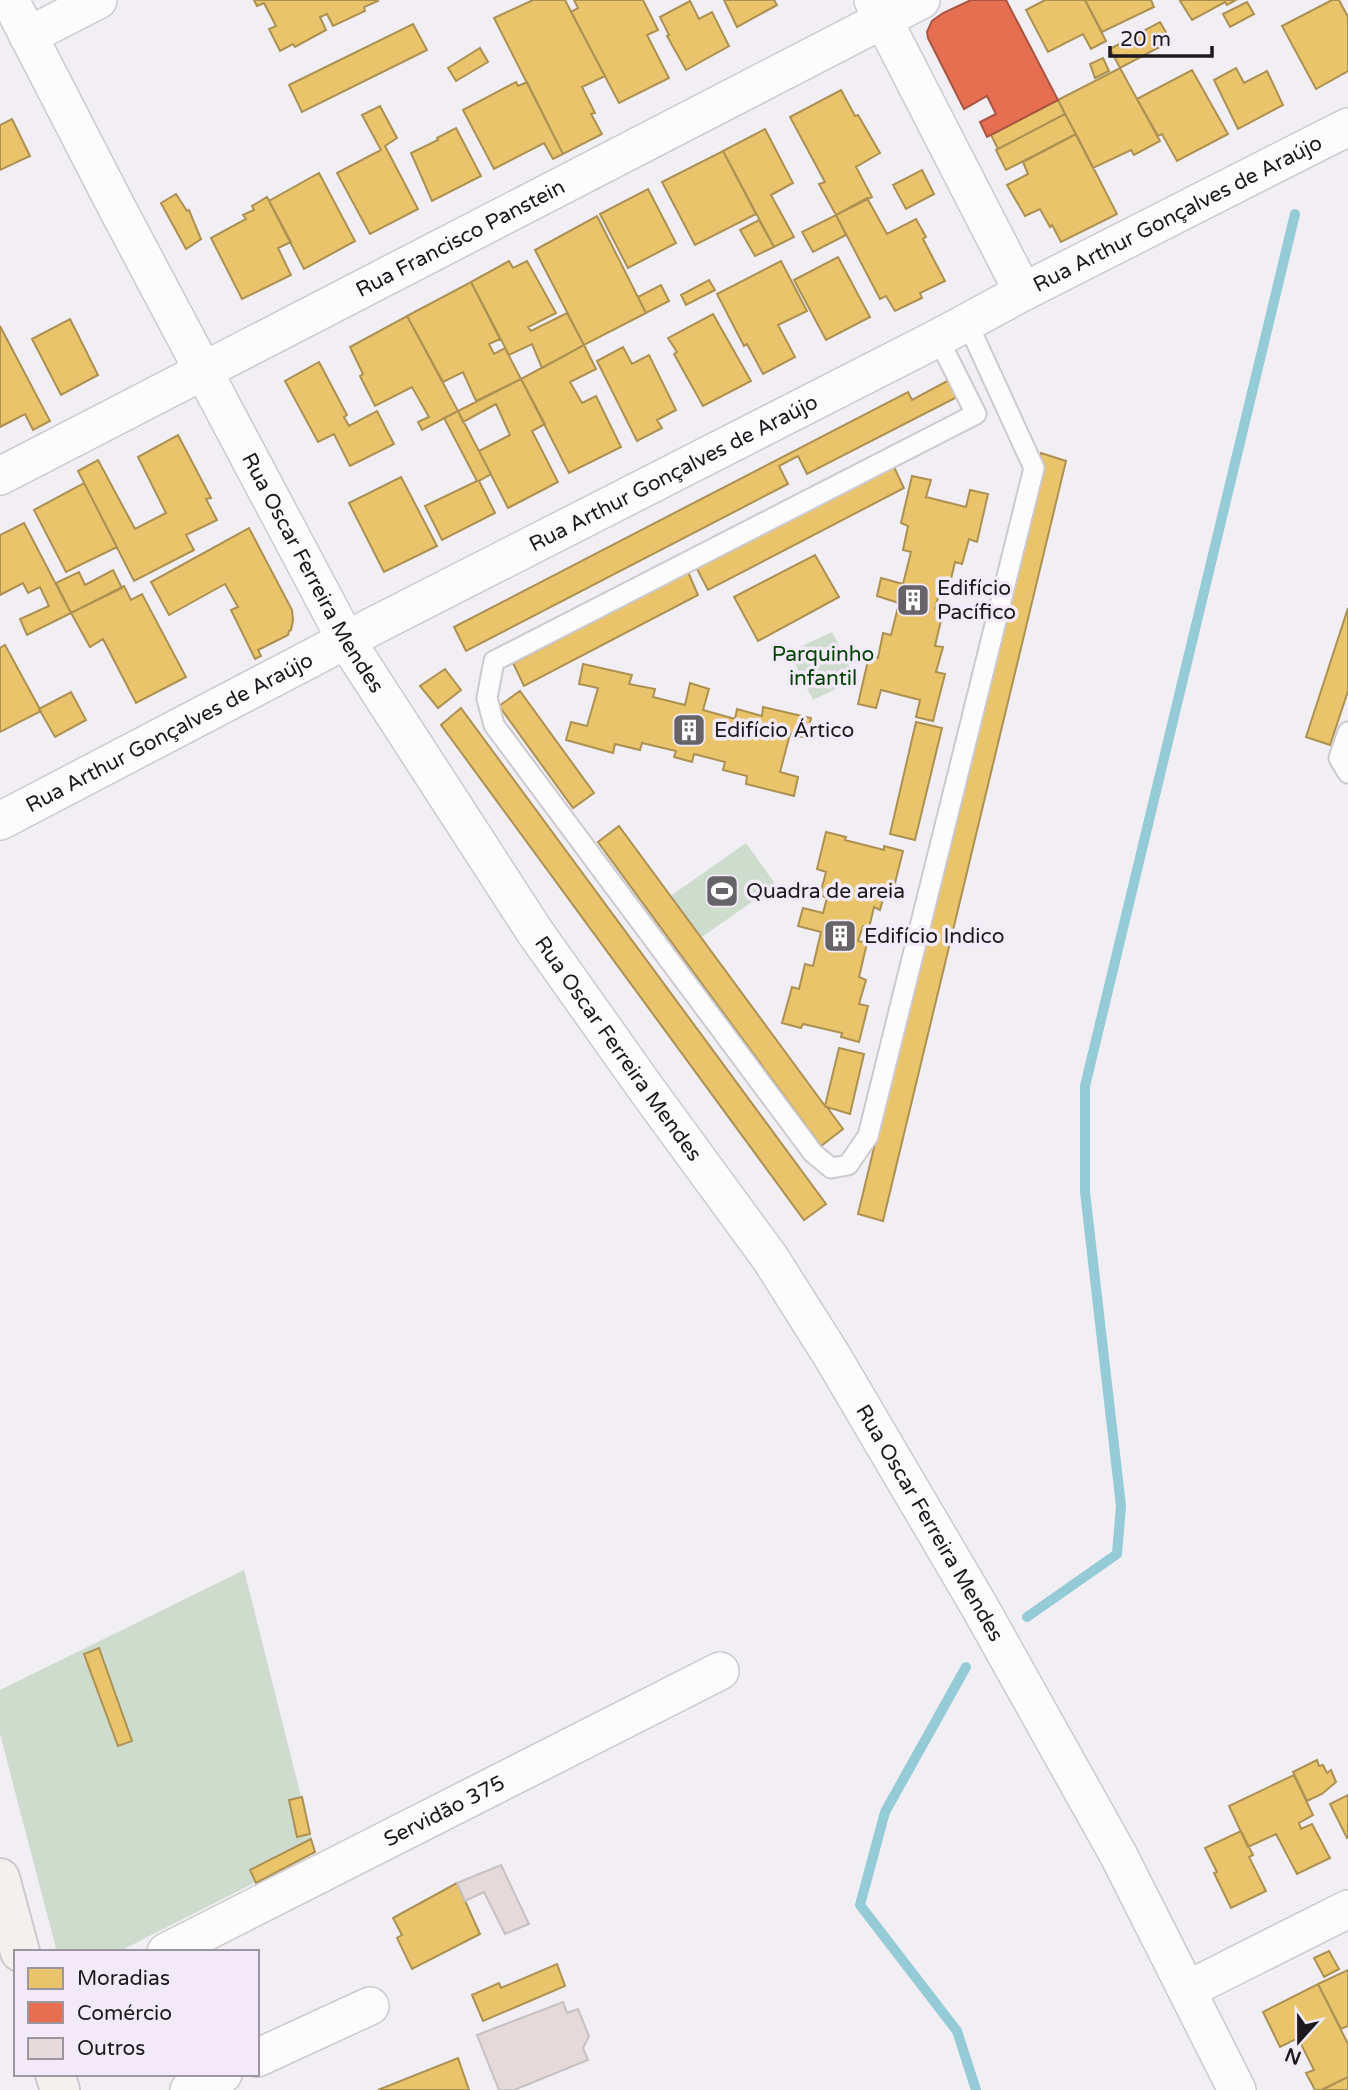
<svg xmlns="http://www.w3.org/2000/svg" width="1348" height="2090" font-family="'Varela Round',sans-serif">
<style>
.green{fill:#cedcce}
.homes{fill:#e9c46a;stroke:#ac9153;stroke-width:2}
.shops{fill:#e76f51;stroke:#aa5542;stroke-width:2}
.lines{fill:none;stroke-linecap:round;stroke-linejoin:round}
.stream{stroke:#95cbd7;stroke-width:10}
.building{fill:#e5dad9;stroke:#c6c1c2;stroke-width:2}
.lane-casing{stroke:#cccace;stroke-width:23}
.street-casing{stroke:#cccace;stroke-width:40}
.secondary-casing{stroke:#cccace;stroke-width:42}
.lane{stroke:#fdfcfd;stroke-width:19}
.street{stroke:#fdfcfd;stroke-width:37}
.secondary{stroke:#f4f0ee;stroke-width:38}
.labels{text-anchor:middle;stroke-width:7;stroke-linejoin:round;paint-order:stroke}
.street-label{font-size:21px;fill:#1c191e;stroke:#f2eaf8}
.poi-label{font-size:21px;fill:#1c191e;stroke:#f2eaf8;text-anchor:start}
.park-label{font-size:21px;fill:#044303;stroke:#f2eaf8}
</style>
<rect width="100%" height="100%" fill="#f1eef4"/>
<path class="green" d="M832,632L856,679L813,700L789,652Z
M746,843L776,885L699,939L669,897Z
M244,1570L315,1852L118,1952H57L0,1734V1690Z"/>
<path class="homes" d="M254,0H377L378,1L364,7L365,11L333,26L327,14L320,17L326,30L295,47L293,44L280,51L269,29L276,26L264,3L257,6Z
M533,0H565L605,76L582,87L595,113L591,114L602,134L563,154L494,18Z
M574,0H643L658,30L647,35L669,78L619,103L571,12L578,8Z
M724,0H774L777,5L737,27Z
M1045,0H1085L1106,41L1091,49L1083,34L1048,52L1026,10Z
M1085,0H1151L1154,7L1102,32Z
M1182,0H1236L1227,5L1225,2L1192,20L1180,1Z
M1332,0H1339L1348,17V71L1316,89L1282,26Z
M690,1L699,19L712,12L729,46L686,70L667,36L669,35L660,17Z
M1247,2L1254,14L1230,27L1223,14Z
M1160,22L1171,41L1120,68L1110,49Z
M413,24L427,50L302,112L289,85Z
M480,48L488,62L456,81L448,68Z
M1103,58L1109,71L1095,78L1090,64Z
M1120,68L1160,141L1134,155L1131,150L1093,168L1058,100Z
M1236,68L1244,83L1267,71L1283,105L1238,129L1214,80Z
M1192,70L1228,134L1177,161L1162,134L1158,136L1137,99Z
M516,82L518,86L527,82L563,154L553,159L544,143L494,169L463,110Z
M841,90L855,116L858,115L880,153L856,167L872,197L836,215L819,184L825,182L790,117Z
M1058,100L1065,114L998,149L991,135Z
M380,106L397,138L385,146L418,209L370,234L337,173L381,150L362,115Z
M1065,114L1076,134L1006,170L996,150Z
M12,119L30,156L0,170V125Z
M456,128L481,176L432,201L411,153L438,140L437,138Z
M765,129L793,183L771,195L794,237L774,247L723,151Z
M1076,134L1117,214L1061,242L1052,225L1050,227L1040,209L1025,216L1007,185L1028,174L1023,162Z
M723,151L756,214L695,245L662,182Z
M922,170L934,194L906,209L893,185Z
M319,173L355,241L304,269L269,201Z
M648,189L676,243L628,268L600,214Z
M176,194L187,211L189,210L201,239L186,249L161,203Z
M267,197L291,242L278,248L291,275L242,299L211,238L246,219L243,215L254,210L252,206Z
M867,198L887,234L916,219L926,237L923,239L945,281L920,293L922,298L895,311L886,296L880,299L836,215Z
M836,215L846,235L813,252L802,232Z
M597,216L646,313L584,345L535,250Z
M759,220L774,247L755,256L740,230Z
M838,257L870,317L826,340L794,280Z
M509,261L513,268L527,261L556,313L528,327L531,331L567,313L584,345L542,368L532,344L509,355L471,282Z
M781,261L807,311L778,325L795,357L763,374L747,344L744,346L717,294Z
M709,280L715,290L686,305L681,295Z
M471,282L500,339L489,344L494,354L505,348L521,379L476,401L463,372L443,382L407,316Z
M661,285L669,301L646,313L638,297Z
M713,314L751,381L703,406L674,354L677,352L668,338Z
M407,316L458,411L422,430L418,422L429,417L412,387L375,406L360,376L363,374L350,347Z
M70,319L98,375L61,395L32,339Z
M0,326L50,421L33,430L25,414L0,427Z
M584,345L596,369L570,382L582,403L596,396L621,447L569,473L521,379Z
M623,347L632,364L649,355L676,410L657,420L662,428L637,441L597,361Z
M319,362L347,415L344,417L349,426L377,411L394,444L350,466L334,434L318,442L285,381Z
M953,378L961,395L807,474L798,456L779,466L788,484L466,651L454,627L908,392L912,400Z
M521,379L545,424L532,431L558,482L508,508L479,451L510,435L496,404L463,422L458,411Z
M458,411L491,474L479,481L495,513L442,540L425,506L477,481L444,418Z
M178,435L211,498L206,499L217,520L186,535L194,550L134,581L78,471L98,460L135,529L166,513L138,457Z
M1041,453L1066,461L883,1221L858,1214Z
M893,465L904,488L708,590L696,567Z
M912,476L931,480L926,497L966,507L970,490L988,494L977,542L969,539L962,564L955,562L947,596L939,594L935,609L943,612L935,646L943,647L936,672L945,674L933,721L916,717L920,700L881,690L876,708L858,704L869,656L878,658L883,633L891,635L899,603L877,596L881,578L903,584L911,552L903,550L908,526L901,523Z
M401,477L437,546L384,572L349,503Z
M84,483L117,547L66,572L34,510Z
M24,523L71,613L27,635L20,619L49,606L40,587L28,593L23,583L0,595V535Z
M249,528L292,610L293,620L291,630L289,631L288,635L258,650L261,656L255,659L231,610L238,607L225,584L169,615L151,582Z
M815,555L839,597L758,641L734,597Z
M113,570L122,588L71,613L56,583L79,572L85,585Z
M688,572L698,595L524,686L513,663Z
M124,586L131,600L142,594L186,677L136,703L103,639L90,647L71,613Z
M1348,608V691L1330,745L1306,737Z
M5,645L41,711L0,732V648Z
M583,664L632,675L629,684L655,689L653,697L685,705L690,683L709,689L703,710L735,719L737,709L762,716L763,707L811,718L807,738L790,734L780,772L798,777L794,796L746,784L747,776L723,770L725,762L694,754L692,762L674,757L676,751L642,743L640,750L615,744L613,753L566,740L571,722L587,726L598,688L579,684Z
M445,669L461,690L438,708L420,686Z
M520,691L594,793L573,808L499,706Z
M71,692L86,720L55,737L39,709Z
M461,708L826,1204L804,1220L441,725Z
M916,722L942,728L915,840L890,834Z
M619,826L825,1106L839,1048L864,1054L850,1114L827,1107L843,1129L821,1146L598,842Z
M826,832L846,837L845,840L884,850V846L903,851L894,887L887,885L880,910L874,907L869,928L863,926L858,941L867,943L859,977L866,980L859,1004L868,1006L859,1042L841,1037L842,1033L803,1024L801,1028L782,1023L792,987L799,989L805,964L813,966L821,932L798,926L803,908L823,913L827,898L820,895L826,872L817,869Z
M99,1648L132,1741L118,1746L84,1654Z
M1317,1760L1319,1766L1323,1765L1327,1773L1331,1770L1336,1782L1322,1794L1307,1801L1293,1772Z
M1294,1775L1313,1815L1299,1823L1301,1829L1312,1824L1330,1858L1297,1874L1276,1834L1248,1847L1229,1806Z
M1348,1795V1838H1347L1330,1804Z
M302,1797L310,1834L297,1837L289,1800Z
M1241,1831L1253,1855L1249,1857L1266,1891L1231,1908L1214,1873L1217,1872L1205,1848Z
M311,1839L315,1852L256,1883L250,1870Z
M457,1883L480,1934L412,1969L397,1938L402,1935L393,1918Z
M1329,1951L1339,1969L1324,1977L1314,1958Z
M557,1964L565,1986L483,2021L472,1995L499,1983L501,1988Z
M1348,1970V2026L1341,2029L1318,1984Z
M1318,1984L1348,2044V2077L1322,2090H1315L1306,2073L1314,2070L1298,2038L1280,2047L1263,2012Z
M458,2058L469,2090H378Z
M1348,2077V2090H1326L1325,2088Z"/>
<path class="shops" d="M971,0H1006L1058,100L987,137L980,122L996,114L987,96L964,109L928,38L927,32L932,21L943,13Z"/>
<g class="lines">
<path class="stream" d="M1027,1617L1117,1554L1121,1506L1085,1192V1086L1295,214
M966,1667L885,1812L860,1905L957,2031L976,2090"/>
</g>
<path class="building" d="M501,1865L529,1924L505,1934L484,1892L465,1901L457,1883Z
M563,2002L567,2013L578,2009L589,2036L583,2048L588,2060L514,2090H499L477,2035Z"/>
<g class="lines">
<defs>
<path id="lane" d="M938,338L976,414L494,661L487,698L494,725L813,1153L831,1168L848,1165L868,1136L1034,468L967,322
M1348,732L1339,758L1348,773"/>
<g id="street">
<path id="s1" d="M10,0L116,206L346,640L535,932L647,1090L770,1258L832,1356L978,1604L1119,1856L1237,2090"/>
<path d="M873,0L1023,292"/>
<path d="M28,36L98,0"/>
<path id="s2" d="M0,476L921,0"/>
<path id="s3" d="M0,821L346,640L938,338L1023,292L1348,127"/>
<path id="s4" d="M166,1952L720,1671"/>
<path d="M1187,1990L1348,1909"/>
<path d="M257,2058L370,2006"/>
<path d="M189,2090L223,2074"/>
</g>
<path id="secondary" d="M0,1878L20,1952
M55,2074L60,2090"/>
</defs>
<use href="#lane" class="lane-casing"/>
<use href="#street" class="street-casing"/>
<use href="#secondary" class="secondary-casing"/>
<use href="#lane" class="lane"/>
<use href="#street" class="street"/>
<use href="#secondary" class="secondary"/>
</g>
<defs>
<symbol id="building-square" viewBox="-11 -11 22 22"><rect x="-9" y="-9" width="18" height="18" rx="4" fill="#676469" stroke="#f2eaf8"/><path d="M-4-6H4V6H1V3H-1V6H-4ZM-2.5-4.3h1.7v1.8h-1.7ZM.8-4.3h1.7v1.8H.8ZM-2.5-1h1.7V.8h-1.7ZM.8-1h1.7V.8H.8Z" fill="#fff"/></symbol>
<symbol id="stadium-square" viewBox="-11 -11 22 22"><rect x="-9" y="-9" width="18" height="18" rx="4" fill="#676469" stroke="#f2eaf8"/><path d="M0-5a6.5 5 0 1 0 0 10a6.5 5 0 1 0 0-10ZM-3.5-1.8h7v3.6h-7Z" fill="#fff"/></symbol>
</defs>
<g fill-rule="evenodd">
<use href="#building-square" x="894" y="581" width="38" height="38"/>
<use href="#building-square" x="670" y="711" width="38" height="38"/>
<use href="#stadium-square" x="703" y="872" width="38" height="38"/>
<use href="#building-square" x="821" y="917" width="38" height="38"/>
</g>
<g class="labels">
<g class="street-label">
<text dy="7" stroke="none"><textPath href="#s3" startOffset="1325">Rua Arthur Gonçalves de Araújo</textPath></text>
<text dy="7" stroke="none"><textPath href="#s2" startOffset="518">Rua Francisco Panstein</textPath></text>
<text dy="7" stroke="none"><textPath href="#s3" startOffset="758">Rua Arthur Gonçalves de Araújo</textPath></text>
<text dy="7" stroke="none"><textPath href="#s1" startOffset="648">Rua Oscar Ferreira Mendes</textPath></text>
<text dy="7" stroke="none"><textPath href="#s3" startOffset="191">Rua Arthur Gonçalves de Araújo</textPath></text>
<text dy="7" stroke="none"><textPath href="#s1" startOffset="1214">Rua Oscar Ferreira Mendes</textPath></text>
<text dy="7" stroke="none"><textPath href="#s1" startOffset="1782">Rua Oscar Ferreira Mendes</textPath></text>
<text dy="7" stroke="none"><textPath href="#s4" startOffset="312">Servidão 375</textPath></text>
</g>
<g class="poi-label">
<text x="937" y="595">Edifício<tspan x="937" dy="24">Pacífico</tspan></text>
<text x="714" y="737">Edifício Ártico</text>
<text x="746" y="898">Quadra de areia</text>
<text x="864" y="943">Edifício Indico</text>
</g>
<g class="park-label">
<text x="823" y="661">Parquinho<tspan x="823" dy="24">infantil</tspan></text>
</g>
</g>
<rect x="14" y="1950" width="245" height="126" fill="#f2eaf8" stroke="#9c96a1" stroke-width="2"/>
<rect x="28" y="1968" width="35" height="21" fill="#e9c46a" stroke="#9c96a1" stroke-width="2"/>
<text x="77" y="1985" font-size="21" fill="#1c191e">Moradias</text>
<rect x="28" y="2002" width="35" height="21" fill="#e76f51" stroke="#9c96a1" stroke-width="2"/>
<text x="77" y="2020" font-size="21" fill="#1c191e">Comércio</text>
<rect x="28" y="2038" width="35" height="21" fill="#e5dad9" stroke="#9c96a1" stroke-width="2"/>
<text x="77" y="2055" font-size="21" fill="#1c191e">Outros</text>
<g transform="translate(1299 2041) rotate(201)" stroke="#f2eaf8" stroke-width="5" paint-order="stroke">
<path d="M0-5L12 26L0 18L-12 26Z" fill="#1c191e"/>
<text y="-10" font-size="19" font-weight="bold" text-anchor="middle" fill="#1c191e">N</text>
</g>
<path d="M1110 46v10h102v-10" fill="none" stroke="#1c191e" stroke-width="3.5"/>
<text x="1120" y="46" font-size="21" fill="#1c191e" stroke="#f2eaf8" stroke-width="5" paint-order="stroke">20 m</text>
</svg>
